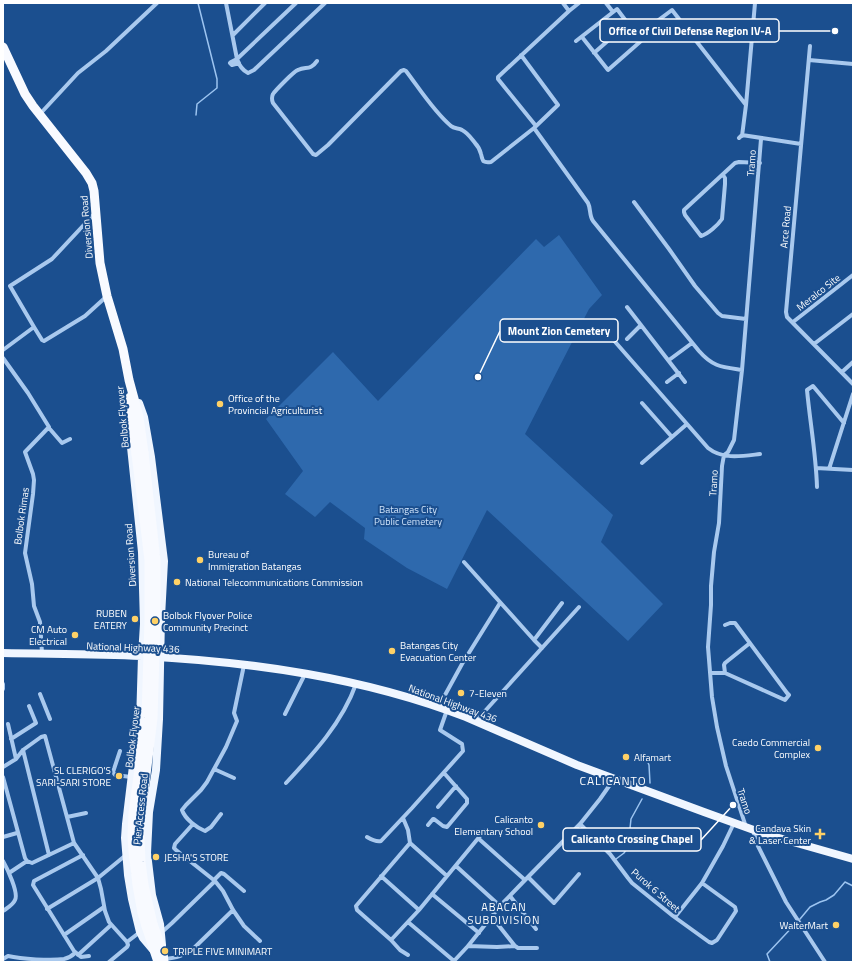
<svg xmlns="http://www.w3.org/2000/svg" width="856" height="965" font-family="'Titillium Web',sans-serif">
<style>
.green{fill:#2e69ad}
.lines{fill:none;stroke-linecap:round;stroke-linejoin:round}
.stream{stroke:#9cc4f0;stroke-width:1.5}
.minor{stroke:#a9c9ee;stroke-width:4}
.primary{stroke:#f0f6ff;stroke-width:8}
.trunk{stroke:#f8faff;stroke-width:9}
.trunk-bridge{stroke:#f8faff;stroke-width:9}
.poi-dot{fill:#ffd166;stroke:#1b4f8f;stroke-width:1.5}
.labels{text-anchor:middle;stroke-width:4;stroke-linejoin:round;paint-order:stroke}
.street-label{font-size:10px;fill:#fff;stroke:#1b4f8f}
.poi-label{font-size:10px;fill:#fff;stroke:#1b4f8f;text-anchor:start}
.park-label{font-size:10px;fill:#cfe3fa;stroke:#1b4f8f}
.neighbourhood-label{font-size:11px;letter-spacing:1px;fill:#fff;stroke:#1b4f8f}
.quarter-label{font-size:12px;letter-spacing:1px;fill:#fff;stroke:#1b4f8f}
.leader{fill:none;stroke:#fff;stroke-width:1.5}
.callout-dot{fill:#fff;stroke:#1b4f8f;stroke-width:1.5}
.callout{fill:#1b4f8f;stroke:#fff;stroke-width:1.5}
.callout-label{font-size:11px;text-anchor:middle;font-weight:bold;fill:#fff}
</style>
<rect width="100%" height="100%" fill="#1b4f8f"/>
<path class="green" d="M559,235L602,295L589,309L525,434L613,515L601,542L663,604L628,641L487,510L447,589L407,568L364,539L365,528L330,502L315,517L285,494L303,471L266,419L333,352L378,401L536,239L544,247Z"/>
<g class="lines">
<path class="stream" d="M196,115L197,104L217,88V79L198,3
M644,753L649,765L650,783
M616,859L624,853L628,847L631,819L642,799
M800,919L810,907L820,902L826,900L834,895L845,882L853,886
M770,962L767,954L797,922"/>
<path class="minor" d="M226,3L237,59C239,65 242,70 248,73L254,70L325,3
M563,3L569,11
M606,3L613,12
M233,35L265,3
M637,36L672,10L746,105
M576,41L617,9L641,41L608,70L582,37
M810,46L786,312L787,317L853,384
M594,53L628,23
M809,60L853,64
M317,61C310,71 306,66 298,70C294,71 275,91 273,94C271,98 272,100 273,103L313,154L316,155L328,145L401,71L404,70L406,71C419,88 434,112 451,126C454,129 459,128 462,130C468,133 471,138 475,143C478,146 480,150 481,154C483,161 482,163 491,162L534,128L558,105L521,55
M239,63L232,65L230,63L231,62L237,59L296,3
M40,114L78,73L106,51L157,3
M536,126L498,79V77L569,11L579,3
M534,128L588,203C591,209 589,215 593,221L699,351C713,367 722,367 742,370
M742,136L746,105L755,3
M739,138L742,135L801,144
M723,175L725,178V184L722,219C718,225 708,234 701,236L685,215L684,212V210L735,163L739,162L760,163
M634,202L669,249L695,286L718,313L722,316L746,319
M627,307L685,382
M793,322L853,275
M34,327L42,340L44,341L85,316L107,296
M610,336L708,448C723,460 743,456 760,454
M627,339L641,325
M814,344L853,314
M3,350L34,327L10,286L52,259L95,213
M3,358L28,393L49,427L25,452L33,474L34,480L33,494L25,553L32,584L34,606L40,622L42,653
M669,360L692,343
M842,372L853,362
M667,382L679,373
M642,403L672,437
M49,428L62,443L70,439
M642,463L687,424
M816,468L853,470
M829,469L853,394
M817,487C816,454 810,422 807,390L813,386L844,423
M464,562L534,640L542,648
M725,625L730,623H735L787,693L789,695L785,700L725,673L724,665L725,663L750,643
M534,640L562,603
M710,673H725
M3,684V689
M40,694L50,719
M439,706L462,664L500,603
M285,714L305,674
M476,721L579,607
M8,724L16,759
M11,739L36,723L29,706
M23,750L49,855
M120,751L113,772L115,775L131,777
M3,767L16,759L23,750L41,737L45,736L74,843L98,878L101,889L105,911L109,922L127,942
M214,769L234,778
M3,777L25,858L27,861L32,863L74,843
M286,783C314,753 342,723 356,684
M438,807L456,786
M221,814L211,827L205,831C197,828 185,819 182,810L186,805L201,790L207,782L226,747L237,721L234,713L244,665
M67,817L86,813
M403,818L408,830L410,843L447,876
M193,824L175,844L174,848L176,850L215,881L223,891L233,910L244,926L260,941
M580,824L610,854L628,878L632,883L673,916L709,942L712,943L717,940L736,911L735,907L702,883
M428,825L433,819H434L443,826L447,827L467,803V799L444,773
M746,827L726,766L717,727L712,697L708,647L711,605V586L714,552L719,523L722,466L724,455L728,452L734,440L742,370L761,139
M753,830L757,844L786,902L825,962
M3,837L17,833
M367,837C372,840 376,842 381,841L412,808L463,751L462,744L440,730L447,710
M479,839L525,880
M83,855L34,881L33,885L74,951L81,957L89,956
M3,861C7,868 19,893 15,900C13,905 7,908 3,911
M456,866L500,906
M9,873L27,861
M381,876L419,910
M528,877L554,903L579,874
M214,880L221,873L224,874L244,891
M432,894L479,933
M510,896L536,929
M47,909L98,878L126,855
M492,917L515,946L518,948H537
M675,917L702,883L723,846L734,823
M408,922L454,961L468,946L500,906L528,877L580,824L600,799L614,779
M162,932L172,923L215,881
M64,935L104,907
M391,940L419,910L485,830
M468,946L497,947L515,946
M78,955L111,925
M408,955L400,950L391,940L357,910L356,906L410,843
M3,959L8,956C21,959 51,961 64,959C68,958 72,956 75,953
M164,959C177,958 183,956 194,948L233,910
M109,962L127,947L128,945L127,942L140,932"/>
<path class="primary" d="M139,403L144,417L151,457L164,561L161,617L159,719L156,770L149,812L147,853L152,895L160,924L162,945
M131,447L142,552L144,624L142,656L140,722L133,766L126,824L125,838L128,875L132,899L140,932L143,938L154,951
M3,653C49,654 96,654 142,656C252,662 362,677 466,717L577,765L704,812L765,834L853,859"/>
<path class="trunk" d="M3,47L25,94L33,106L86,173L92,183L94,191L100,263L107,296L123,349L129,380L139,417L144,453
M130,397L131,417L136,454
M153,924L163,952L164,962
M146,926L158,962"/>
<path class="trunk-bridge" d="M144,453L156,560V620L153,718L141,815L140,836L141,862L144,885L153,924
M136,454L149,560V620L146,718L133,813L132,836L133,851L137,885L142,913L146,926"/>
</g>
<g class="poi-dot">
<circle cx="220" cy="404" r="4"/>
<circle cx="200" cy="560" r="4"/>
<circle cx="177" cy="582" r="4"/>
<circle cx="135" cy="619" r="4"/>
<circle cx="155" cy="621" r="4"/>
<circle cx="75" cy="635" r="4"/>
<circle cx="392" cy="651" r="4"/>
<circle cx="461" cy="693" r="4"/>
<circle cx="818" cy="748" r="4"/>
<circle cx="626" cy="757" r="4"/>
<circle cx="119" cy="776" r="4"/>
<circle cx="541" cy="825" r="4"/>
<path d="M818 828h4v4h4v4h-4v4h-4v-4h-4v-4h4z"/>
<circle cx="156" cy="857" r="4"/>
<circle cx="836" cy="925" r="4"/>
<circle cx="165" cy="951" r="4"/>
</g>
<g class="labels">
<g class="street-label">
<text transform="translate(751 163) rotate(-86)" y="4">Tramo</text>
<text transform="translate(86 227) rotate(-95)" y="4">Diversion Road</text>
<text transform="translate(785 227) rotate(-85)" y="4">Arce Road</text>
<text transform="translate(818 292) rotate(-38)" y="4">Meralco Site</text>
<text transform="translate(122 417) rotate(-95)" y="4">Bolbok Flyover</text>
<text transform="translate(713 483) rotate(-87)" y="4">Tramo</text>
<text transform="translate(21 516) rotate(-82)" y="4">Bolbok Rimas</text>
<text transform="translate(130 555) rotate(-94)" y="4">Diversion Road</text>
<text transform="translate(133 647) rotate(2)" y="4">National Highway 436</text>
<text transform="translate(453 703) rotate(20)" y="4">National Highway 436</text>
<text transform="translate(132 737) rotate(-83)" y="4">Bolbok Flyover</text>
<text transform="translate(745 801) rotate(72)" y="4">Tramo</text>
<text transform="translate(140 809) rotate(-84)" y="4">Pier Access Road</text>
<text transform="translate(656 890) rotate(41)" y="4">Purok 6 Street</text>
</g>
<g class="poi-label">
<text x="228" y="402">Office of the<tspan x="228" dy="12">Provincial Agriculturist</tspan></text>
<text x="208" y="558">Bureau of<tspan x="208" dy="12">Immigration Batangas</tspan></text>
<text x="185" y="586">National Telecommunications Commission</text>
<text x="127" y="617" text-anchor="end">RUBEN<tspan x="127" dy="12">EATERY</tspan></text>
<text x="163" y="619">Bolbok Flyover Police<tspan x="163" dy="12">Community Precinct</tspan></text>
<text x="67" y="633" text-anchor="end">CM Auto<tspan x="67" dy="12">Electrical</tspan></text>
<text x="400" y="649">Batangas City<tspan x="400" dy="12">Evacuation Center</tspan></text>
<text x="469" y="697">7-Eleven</text>
<text x="810" y="746" text-anchor="end">Caedo Commercial<tspan x="810" dy="12">Complex</tspan></text>
<text x="634" y="761">Alfamart</text>
<text x="111" y="774" text-anchor="end">SL CLERIGO'S<tspan x="111" dy="12">SARI-SARI STORE</tspan></text>
<text x="533" y="823" text-anchor="end">Calicanto<tspan x="533" dy="12">Elementary School</tspan></text>
<text x="811" y="832" text-anchor="end">Candava Skin<tspan x="811" dy="12">&amp; Laser Center</tspan></text>
<text x="164" y="861">JESHA'S STORE</text>
<text x="828" y="929" text-anchor="end">WalterMart</text>
<text x="173" y="955">TRIPLE FIVE MINIMART</text>
</g>
<g class="park-label">
<text x="408" y="513">Batangas City<tspan x="408" dy="12">Public Cemetery</tspan></text>
</g>
<g class="neighbourhood-label">
<text x="504" y="911">ABACAN<tspan x="504" dy="13">SUBDIVISION</tspan></text>
</g>
<g class="quarter-label">
<text x="613" y="785">CALICANTO</text>
</g>
</g>
<path class="leader" d="M835 31L779 31M478 377L500 331M733 805L701 840"/>
<g class="callout-dot">
<circle cx="835" cy="31" r="4"/>
<circle cx="478" cy="377" r="4"/>
<circle cx="733" cy="805" r="4"/>
</g>
<g class="callout">
<rect x="600" y="19" width="179" height="23" rx="4"/>
<rect x="500" y="319" width="118" height="23" rx="4"/>
<rect x="563" y="828" width="138" height="23" rx="4"/>
</g>
<g class="callout-label">
<text x="690" y="35">Office of Civil Defense Region IV-A</text>
<text x="559" y="335">Mount Zion Cemetery</text>
<text x="632" y="843">Calicanto Crossing Chapel</text>
</g>
<rect width="856" height="965" fill="none" stroke="#ffffff" stroke-width="8"/>
</svg>
